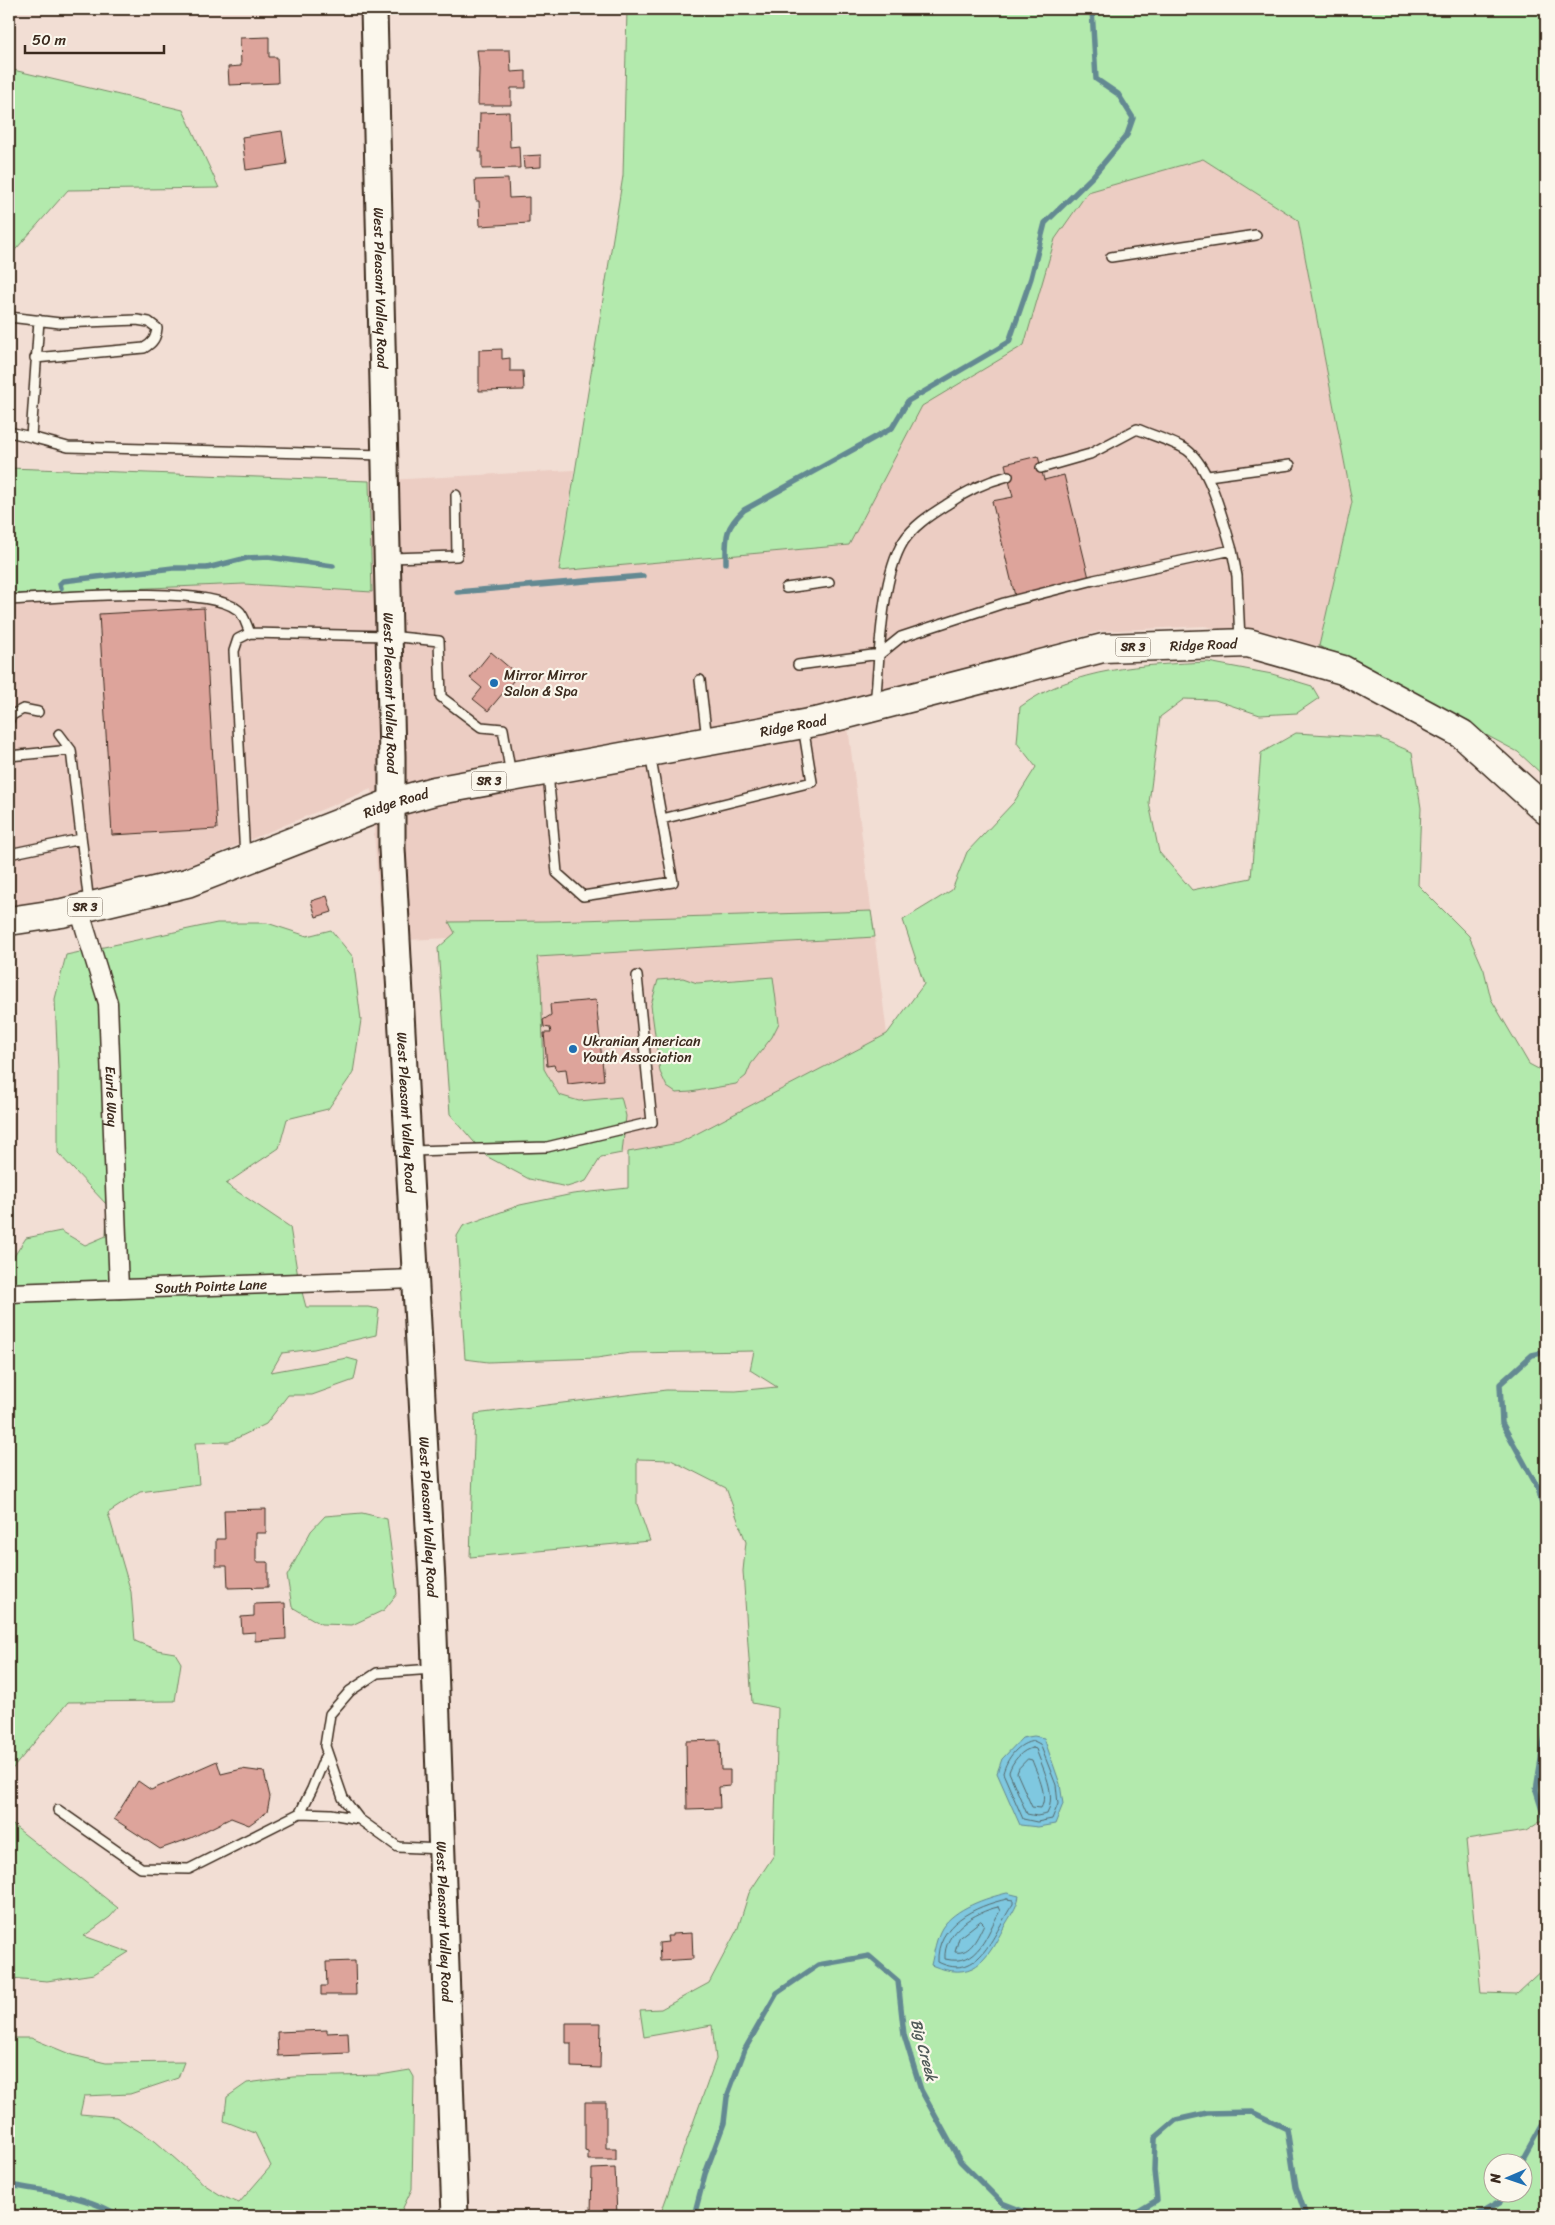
<svg xmlns="http://www.w3.org/2000/svg" width="1555" height="2225" font-family="Sriracha,sans-serif">
<style>
.built{fill:#eccdc3}
.green{fill:#b3eaad;stroke:#778a66;fill-rule:evenodd}
.water{fill:#7fc8e0;stroke:#648992}
.lines{fill:none;stroke-linecap:round;stroke-linejoin:round}
.shore{stroke:#56696c;stroke-width:1}
.stream{stroke:#648992;stroke-width:5.5}
.building{fill:#dda49b;stroke:#3b2a1e}
.lane-casing{stroke:#3b2a1e;stroke-width:12}
.street-casing{stroke:#3b2a1e;stroke-width:21}
.secondary-casing{stroke:#3b2a1e;stroke-width:29}
.primary-casing{stroke:#3b2a1e;stroke-width:31}
.lane{stroke:#fbf7ec;stroke-width:9}
.street{stroke:#fbf7ec;stroke-width:18}
.secondary{stroke:#fbf7ec;stroke-width:25}
.primary{stroke:#fbf7ec;stroke-width:28}
.poi-dot{fill:#1f6fb2;stroke:#fbf7ec;stroke-width:2}
.labels{text-anchor:middle;stroke-width:4.5;stroke-linejoin:round;paint-order:stroke}
.shield{fill:#fbf7ec;stroke:#75685c;stroke-width:1}
.shield-label{font-size:12px;font-weight:bold;fill:#3b2a1e}
.street-label{font-size:14px;fill:#3b2a1e;stroke:#fbf7ec}
.poi-label{font-size:14px;fill:#3b2a1e;stroke:#fbf7ec;text-anchor:start}
.water-label{font-size:15px;font-style:italic;fill:#4f5958;stroke:#fbf7ec}
</style>
<rect width="100%" height="100%" fill="#f2ded4"/>
<filter id="ink" filterUnits="userSpaceOnUse"><feTurbulence type="fractalNoise" baseFrequency=".02" numOctaves="2"/><feDisplacementMap in="SourceGraphic" scale="10" xChannelSelector="R" yChannelSelector="G"/><feConvolveMatrix kernelMatrix="1 2 1 2 8 2 1 2 1" color-interpolation-filters="sRGB"/></filter>
<g filter="url(#ink)">
<path class="built" d="M1203,159L1298,220L1352,502L1319,646L1204,626L1101,631L845,703L887,1034L679,1143L544,1166L524,935L382,941L371,789L178,870L65,897L9,907V594L244,584L372,592L369,481L574,470L559,571L849,545L922,406L1024,345L1055,239L1088,192Z"/>
<path class="green" d="M627,9H1546V778L1518,752L1319,646L1352,502L1298,220L1203,159L1088,192L1055,239L1024,345L922,406L849,545L559,571L623,176Z
M9,69L183,110L219,188L68,190L9,257Z
M9,468L369,481L372,592L244,584L9,594Z
M1208,662L1272,674L1312,686L1319,698L1297,713L1260,715L1215,700L1184,699L1160,717L1149,803L1159,852L1192,890L1251,878L1261,753L1296,733L1379,738L1412,752L1421,808L1418,885L1469,936L1484,970L1491,999L1529,1064L1546,1073V1410L1544,1439L1546,1468V1818L1526,1831L1466,1840L1481,1993L1517,1994L1546,1967V2215L647,2216L662,2210L716,2059L712,2025L644,2037L640,2010L661,2009L709,1983L738,1928L749,1893L774,1855L778,1708L752,1703L743,1571L746,1542L726,1488L671,1460L637,1459V1504L650,1541L470,1557L475,1414L666,1390L736,1391L777,1387L750,1370L754,1351L630,1353L597,1358L488,1362L465,1359L457,1236L463,1226L520,1205L573,1194L628,1188V1152L679,1143L887,1034L924,984L903,920L952,890L967,852L1014,802L1036,767L1017,743L1020,707C1074,667 1144,665 1208,662ZM1492,2162H1522V2192H1492Z
M871,911L875,937L537,957L541,986L544,1069L559,1095L579,1101L621,1097L626,1116L622,1153L601,1157L586,1181L567,1187L529,1179L486,1156L450,1114L438,948L455,933L449,922L548,921Z
M217,923H267L307,936L331,930L353,957L361,1020L353,1073L328,1109L287,1119L279,1148L226,1184L290,1227L298,1277L306,1307H368L379,1309L376,1335L314,1349L282,1353L271,1372L347,1358L358,1361L354,1380L312,1395H288L266,1424L229,1442L195,1443L199,1484L140,1492L108,1513L131,1592L135,1641L157,1650L175,1653L181,1663L175,1701L68,1702L9,1773V1264L26,1238L61,1231L85,1245L106,1236L107,1205L58,1153V1070L55,999L66,955Z
M773,977L779,1023L772,1037L751,1064L746,1076L736,1084L691,1092L676,1093L667,1087L660,1072L651,1005L658,980L683,978L697,983Z
M362,1513L387,1519L397,1594L384,1610L352,1625L321,1624L292,1607L287,1576L311,1531L325,1516Z
M9,1822L118,1908L110,1917L84,1936L129,1952L94,1974L47,1981L9,1978Z
M9,2038H31L72,2055L106,2063L184,2062L178,2078L130,2094L84,2096L80,2114L116,2117L155,2141L205,2185L222,2196L239,2203L271,2166L255,2133L224,2121L227,2097L247,2083L293,2077L380,2075L410,2070L414,2077L412,2189L399,2216H57L40,2211L9,2209Z"/>
<path class="water" d="M1034,1736L1044,1738L1060,1784L1063,1804L1055,1824L1038,1827L1020,1825L997,1773L1002,1759L1022,1738Z
M1007,1893L1019,1896C1017,1908 1010,1916 1004,1927C986,1962 973,1982 931,1965C934,1953 936,1938 942,1928C955,1908 986,1898 1007,1893Z"/>
<g class="lines">
<path class="shore" d="M1034,1741L1040,1744L1056,1785L1058,1804L1052,1819L1037,1822L1023,1819L1003,1773C1007,1758 1018,1743 1034,1741Z
M1033,1748L1036,1749C1043,1770 1057,1793 1047,1814L1037,1816L1027,1814L1009,1772C1012,1762 1022,1749 1033,1748Z
M1028,1759L1032,1760C1036,1772 1049,1795 1041,1808L1032,1807L1017,1773L1019,1768Z
M1007,1899L1013,1900V1904C994,1931 981,1983 938,1962C936,1924 975,1906 1007,1899Z
M998,1907L1000,1911C986,1934 980,1967 945,1959C943,1931 975,1912 998,1907Z
M981,1921L984,1924C978,1936 971,1955 955,1952L959,1938Z"/>
<path class="stream" d="M726,563C726,537 724,529 744,510L892,428L908,401L1009,342L1031,278L1045,223L1093,176L1127,135L1133,118L1118,94L1096,79L1092,9
M61,588L60,584L63,581L173,568H207L247,558L268,557L333,566
M457,592L643,576
M1546,1352L1532,1355L1500,1384L1502,1423L1538,1488L1546,1518
M1546,1729L1536,1790L1546,1822
M1521,2162L1546,2117
M9,2185C42,2190 91,2197 119,2216
M694,2216L705,2174L724,2123L727,2097L745,2049L777,1993L818,1965L869,1956L898,1981L904,2035L921,2090L960,2161L1002,2203L1035,2216
M1130,2216L1157,2200L1154,2171L1155,2138L1176,2120L1207,2113L1252,2112L1287,2129L1296,2187L1306,2216
M1476,2216L1500,2202L1505,2192"/>
</g>
<path class="building" d="M269,37V57H277L278,83L229,85L228,67L241,66L240,38Z
M477,50H510L511,72L526,71V88H511V105H478L479,69Z
M509,112L510,147L519,146L520,168L482,169V152H479L480,113Z
M282,131L287,164L246,170L242,137Z
M541,155V167L524,168L523,156Z
M508,179L509,198L529,197V223L480,226L479,201H476L475,180Z
M502,349V359L510,358V371H523L524,390L479,391V350Z
M1038,456L1044,480L1064,475L1089,578L1015,596L992,501L1013,497L1005,464Z
M204,608L217,829L112,835L99,614Z
M491,652L518,675L488,711L473,699L482,688L470,678Z
M327,896L332,912L316,917L311,901Z
M596,1000L604,1080L568,1084L566,1069L556,1070L554,1065L547,1066L544,1033H551L550,1028L544,1027L543,1020L551,1015L550,1004Z
M266,1509V1533H256V1562H268V1587L228,1588L227,1566H216V1539H225L224,1510Z
M285,1603L286,1639L255,1641V1632L242,1633L241,1617L254,1616V1604Z
M720,1740L721,1770H730V1786L719,1787L720,1808L687,1809L686,1741Z
M217,1761L221,1774L242,1769L264,1772L270,1797L267,1812L249,1825L231,1818L191,1838L160,1849L114,1819L138,1781L151,1790Z
M692,1933L693,1959L660,1961L659,1943L668,1942L667,1936H672V1934Z
M355,1961L356,1995H321V1986H327L326,1962Z
M566,2023H601L600,2068L571,2067V2043H566Z
M327,2030V2033L348,2032L349,2053L278,2056L277,2032Z
M585,2102H606V2148H616V2160H588V2152L585,2151Z
M615,2168L617,2216H583V2213H591L592,2169Z"/>
<g class="lines">
<defs>
<path id="lane" d="M1111,257L1256,235
M9,317L60,323L137,320L149,322L157,328C156,338 153,343 144,348L35,358
M39,320L31,437L68,447L384,455
M9,432L31,437
M1041,468L1090,454L1137,429C1151,435 1175,442 1187,450C1211,468 1223,521 1232,550
M1208,476L1290,465
M390,558L457,556L456,495
M786,588L829,582
M9,600C54,598 207,584 238,610C244,614 247,627 250,633
M798,665L880,654L901,637L1004,603L1094,580L1232,550L1237,576L1240,640
M700,680L707,739
M875,704C880,659 880,580 903,542C913,526 930,515 946,505C966,491 985,482 1008,476
M9,720L12,715L23,709L38,712
M59,734L71,750
M9,756L71,750L89,904
M548,773L557,873L583,896L673,882L650,754
M662,819L812,782L803,726
M9,854L81,839
M245,858L234,651L238,639L250,633L389,636L439,641L441,697L481,727L503,729L511,775
M411,1151L547,1147L652,1122L637,976
M433,1669L377,1673L350,1691L330,1714L325,1746L343,1798L359,1819L398,1847L441,1849
M58,1810L141,1868L189,1869L300,1813L312,1789L327,1752
M300,1813L331,1814L359,1819"/>
<g id="street">
<path id="s1" d="M79,909L108,1003L119,1289"/>
<path id="s2" d="M9,1293L415,1279"/>
</g>
<g id="secondary">
<path id="s3" d="M374,9L392,756V848L432,1581L455,2216"/>
</g>
<g id="primary">
<path id="s4" d="M9,921L62,913L187,883L391,803L434,791L820,721L1103,648L1248,643L1343,670L1462,734L1546,810"/>
</g>
</defs>
<use href="#lane" class="lane-casing"/>
<use href="#street" class="street-casing"/>
<use href="#secondary" class="secondary-casing"/>
<use href="#primary" class="primary-casing"/>
<use href="#lane" class="lane"/>
<use href="#street" class="street"/>
<use href="#secondary" class="secondary"/>
<use href="#primary" class="primary"/>
</g>
</g>
<g class="poi-dot">
<circle cx="494" cy="683" r="5"/>
<circle cx="573" cy="1049" r="5"/>
</g>
<g class="labels">
<g class="shield">
<rect x="1115.5" y="637.5" width="35" height="19" rx="4"/>
<rect x="471.5" y="771.5" width="35" height="19" rx="4"/>
<rect x="67.5" y="897.5" width="35" height="19" rx="4"/>
</g>
<g class="shield-label">
<text x="1133" y="651">SR 3</text>
<text x="489" y="785">SR 3</text>
<text x="85" y="911">SR 3</text>
</g>
<g class="street-label">
<text dy="5" stroke="none"><textPath href="#s3" startOffset="279">West Pleasant Valley Road</textPath></text>
<text dy="5" stroke="none"><textPath href="#s4" startOffset="1231">Ridge Road</textPath></text>
<text dy="5" stroke="none"><textPath href="#s3" startOffset="684">West Pleasant Valley Road</textPath></text>
<text dy="5" stroke="none"><textPath href="#s4" startOffset="811">Ridge Road</textPath></text>
<text dy="5" stroke="none"><textPath href="#s4" startOffset="406">Ridge Road</textPath></text>
<text dy="5" stroke="none"><textPath href="#s1" startOffset="192">Eurle Way</textPath></text>
<text dy="5" stroke="none"><textPath href="#s3" startOffset="1104">West Pleasant Valley Road</textPath></text>
<text dy="5" stroke="none"><textPath href="#s2" startOffset="202">South Pointe Lane</textPath></text>
<text dy="5" stroke="none"><textPath href="#s3" startOffset="1509">West Pleasant Valley Road</textPath></text>
<text dy="5" stroke="none"><textPath href="#s3" startOffset="1914">West Pleasant Valley Road</textPath></text>
</g>
<g class="poi-label">
<text x="504" y="680">Mirror Mirror<tspan x="504" dy="16">Salon &amp; Spa</tspan></text>
<text x="583" y="1046">Ukranian American<tspan x="583" dy="16">Youth Association</tspan></text>
</g>
<g class="water-label">
<text transform="translate(924 2050) rotate(75)" y="5">Big Creek</text>
</g>
</g>
<rect width="1555" height="2225" fill="none" stroke="#fbf7ec" stroke-width="30"/>
<rect x="15" y="15" width="1525" height="2195" fill="none" stroke="#3b2a1e" stroke-width="2" filter="url(#ink)"/>
<g transform="translate(1508 2178) rotate(268)"><circle r="24" fill="#fbf7ec" stroke="#aea59a"/>
<path d="M0-4L9 19L0 12L-9 19Z" fill="#1f6fb2"/>
<text y="-8" font-size="14" font-weight="bold" text-anchor="middle" fill="#3b2a1e">N</text>
</g>
<path d="M25 45v8h139v-8" fill="none" stroke="#3b2a1e" stroke-width="2.5"/>
<text x="32" y="45" font-size="15" fill="#3b2a1e" stroke="#fbf7ec" stroke-width="4" paint-order="stroke">50 m</text>
</svg>
